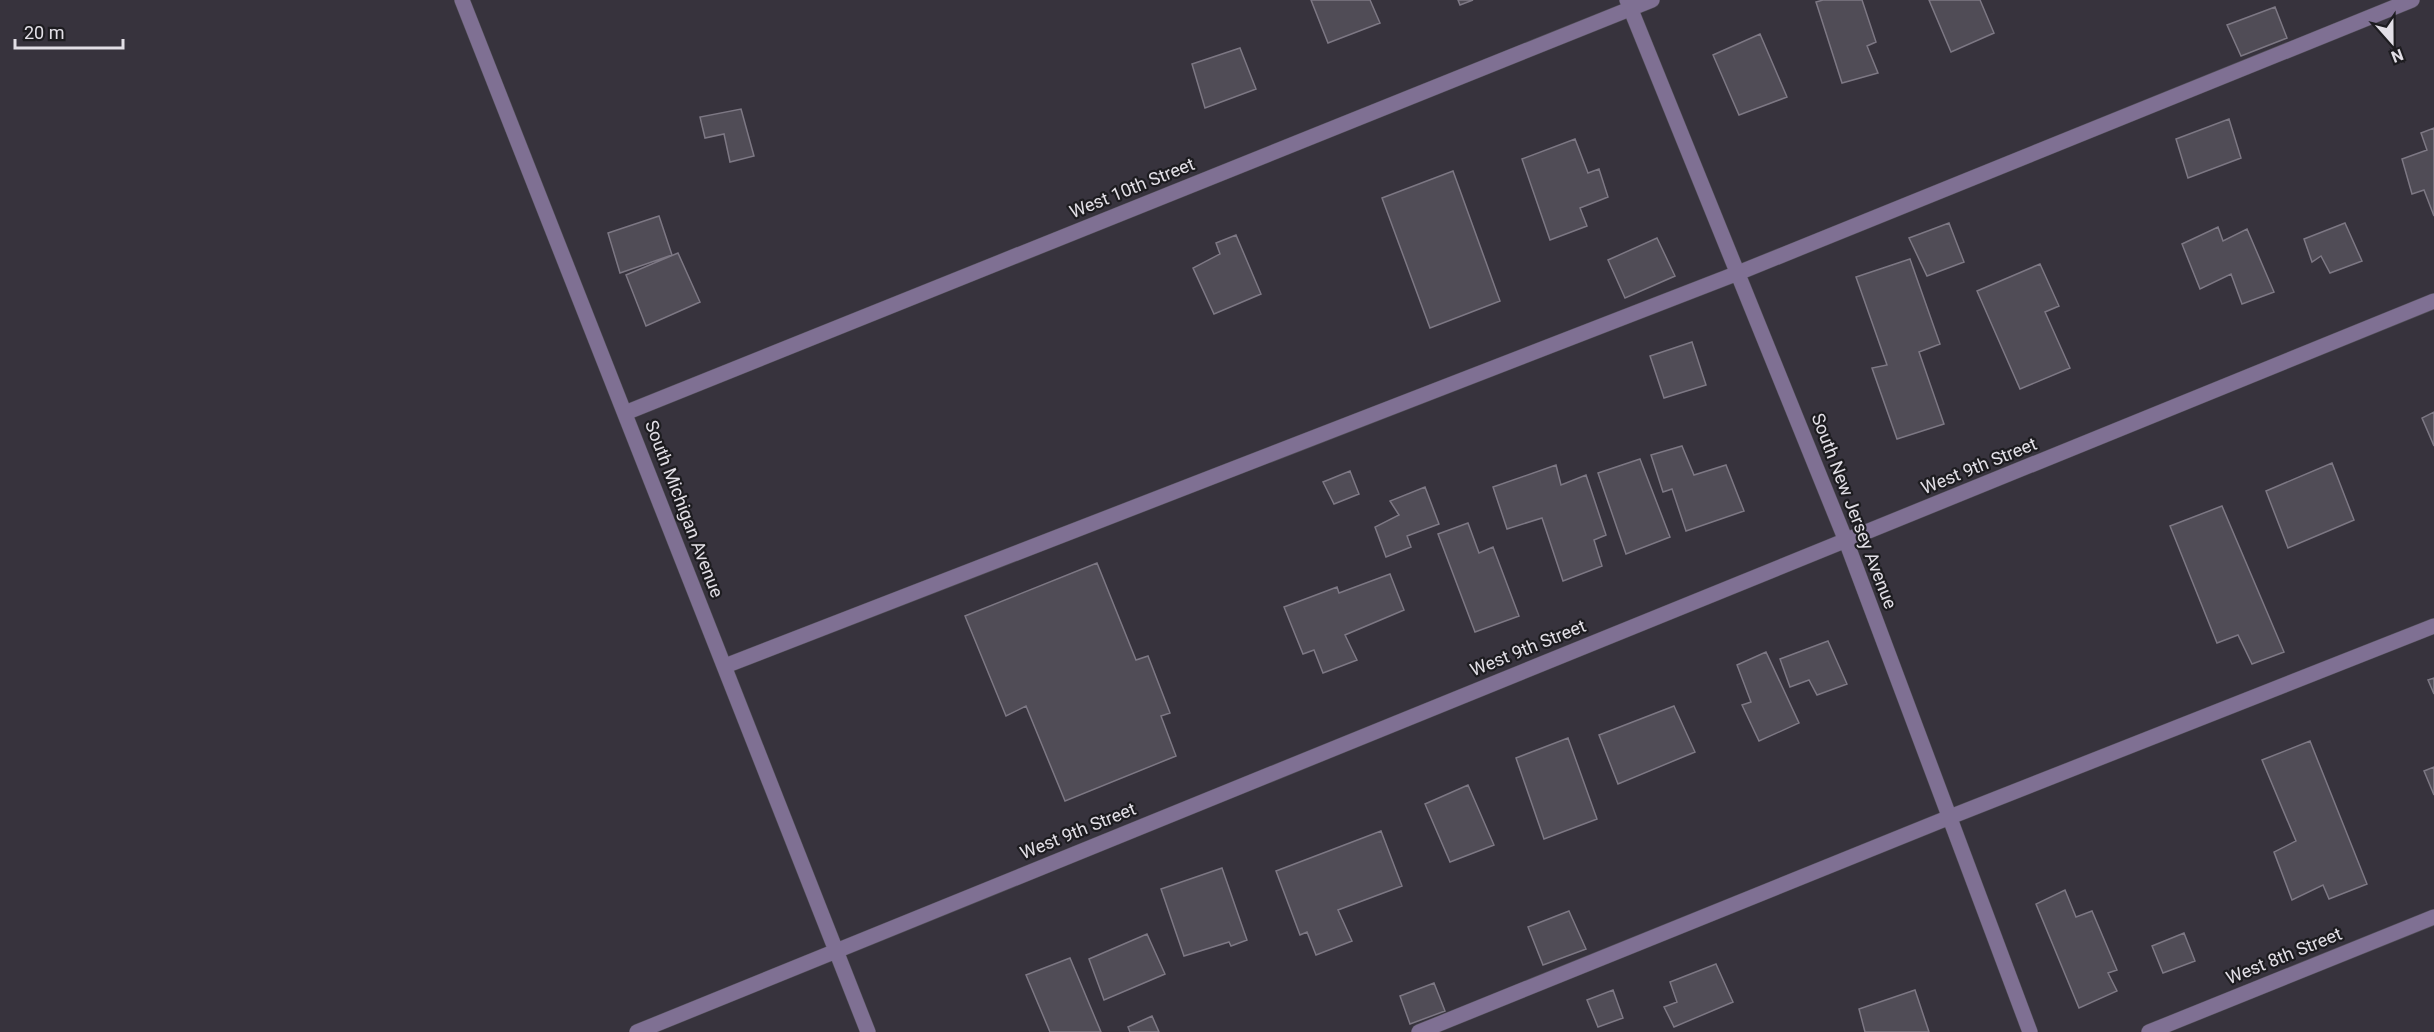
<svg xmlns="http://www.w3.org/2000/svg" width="2434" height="1032" font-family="Roboto,sans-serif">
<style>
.building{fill:#504c56;stroke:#7d7884;stroke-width:1.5}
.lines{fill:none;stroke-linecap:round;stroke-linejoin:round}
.minor-casing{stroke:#524f58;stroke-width:16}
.minor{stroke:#7f7093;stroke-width:15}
.labels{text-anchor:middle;stroke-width:4.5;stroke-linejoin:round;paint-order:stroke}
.street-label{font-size:18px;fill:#e2dfe6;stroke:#1d1c20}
</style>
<rect width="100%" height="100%" fill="#37333d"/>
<path class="building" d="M1311,0H1370L1380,23L1328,43Z
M1458,0H1473L1460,5Z
M1823,0H1862L1876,42L1867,46L1878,73L1842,83L1816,2Z
M1929,0H1980L1994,33L1951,52Z
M2275,7L2287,38L2241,56L2227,25Z
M1760,34L1787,97L1739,115L1713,55Z
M1240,48L1256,89L1205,108L1192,64Z
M741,109L754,156L730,162L724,134L705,138L700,117Z
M2229,119L2241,158L2188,178L2176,139Z
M2434,128V216L2424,190L2412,194L2402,159L2427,150L2421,133Z
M1575,139L1588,173L1599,169L1608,197L1580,208L1587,226L1550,240L1522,159Z
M1453,171L1500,301L1430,328L1382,198Z
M659,216L672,255L620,273L608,233Z
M1949,223L1964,262L1927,276L1909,238Z
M2345,223L2362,261L2330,273L2321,256L2312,262L2304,239Z
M2218,227L2223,241L2247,229L2274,292L2242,304L2231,274L2200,289L2182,244Z
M1236,235L1261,294L1214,314L1193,268L1220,254L1216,243Z
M1657,238L1675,276L1625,298L1608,260Z
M678,253L700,302L646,326L626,275Z
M1910,259L1940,344L1919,352L1944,424L1897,439L1872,368L1887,365L1856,277Z
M2040,264L2059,306L2045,312L2070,368L2020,389L1977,291Z
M1692,342L1706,385L1664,398L1650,356Z
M2434,412V446L2422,418Z
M1682,446L1694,475L1726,465L1744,511L1686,531L1672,489L1663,492L1651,455Z
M1640,459L1670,537L1626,554L1598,473Z
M2332,463L2354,520L2288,548L2266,491Z
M1556,465L1561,485L1586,475L1606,535L1594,540L1602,566L1563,581L1542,518L1507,529L1493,487Z
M1350,471L1359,494L1334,504L1323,482Z
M1425,487L1439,524L1407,536L1411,547L1386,557L1375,527L1399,515L1390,501Z
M2222,506L2284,652L2252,664L2238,635L2217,643L2170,526Z
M1468,523L1479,553L1493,547L1519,616L1475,632L1438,534Z
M1097,563L1136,660L1148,656L1170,713L1161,716L1176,756L1065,801L1026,706L1006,716L965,616Z
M1390,574L1404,610L1345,635L1357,660L1323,673L1314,650L1303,654L1284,607L1337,587L1339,593Z
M1828,641L1847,684L1817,695L1809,680L1790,687L1780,659Z
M1766,652L1799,723L1759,741L1742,705L1751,702L1737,665Z
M2434,678V694L2428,680Z
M1674,706L1695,752L1618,784L1599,735Z
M1568,738L1597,819L1544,839L1516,758Z
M2310,741L2367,884L2329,899L2323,885L2292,900L2274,852L2296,841L2262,760Z
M2434,767V795L2424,771Z
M1468,785L1494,845L1450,862L1425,804Z
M1381,831L1402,886L1338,910L1352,941L1316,955L1307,932L1300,935L1276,871Z
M1222,868L1247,940L1231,946L1229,942L1184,956L1161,889Z
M2065,890L2076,917L2092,911L2117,970L2108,973L2117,991L2079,1008L2036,904Z
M1569,911L1586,949L1543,965L1528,927Z
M2184,933L2195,961L2163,973L2152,946Z
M1147,934L1165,974L1104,1000L1089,959Z
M1070,958L1101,1032H1050L1026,975Z
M1716,964L1733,1002L1674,1027L1664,1007L1677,1002L1670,982Z
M1434,983L1445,1011L1410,1024L1400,996Z
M1613,990L1623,1018L1598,1027L1587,1000Z
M1915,990L1929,1032H1865L1859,1009Z
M1152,1016L1159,1032H1130L1128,1027Z"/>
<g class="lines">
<defs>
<path id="minor" d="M462,0L868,1032
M1627,0L1846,541L2030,1032
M625,413L1652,0
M725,666L1738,273L2412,0
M637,1032L2434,301
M1419,1032L1950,817L2434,626
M2149,1032L2434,917"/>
</defs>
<use href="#minor" class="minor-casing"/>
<use href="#minor" class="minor"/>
</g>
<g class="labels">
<g class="street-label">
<text transform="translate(1132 188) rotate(-22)" y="6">West 10th Street</text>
<text transform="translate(1979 466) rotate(-22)" y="6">West 9th Street</text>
<text transform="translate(684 509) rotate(69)" y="6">South Michigan Avenue</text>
<text transform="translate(1854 511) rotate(69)" y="6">South New Jersey Avenue</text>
<text transform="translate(1528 648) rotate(-22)" y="6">West 9th Street</text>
<text transform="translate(1078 831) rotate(-22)" y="6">West 9th Street</text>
<text transform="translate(2284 956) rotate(-22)" y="6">West 8th Street</text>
</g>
</g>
<g transform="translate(2392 42) rotate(159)" stroke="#1d1c20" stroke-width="4.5" paint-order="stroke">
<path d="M0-4.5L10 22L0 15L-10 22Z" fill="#e2dfe6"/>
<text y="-9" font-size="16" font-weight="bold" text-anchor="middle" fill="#e2dfe6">N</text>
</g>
<path d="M15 39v9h108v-9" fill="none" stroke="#e2dfe6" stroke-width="3"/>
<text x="24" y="39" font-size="18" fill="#e2dfe6" stroke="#1d1c20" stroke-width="4.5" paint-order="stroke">20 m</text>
</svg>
